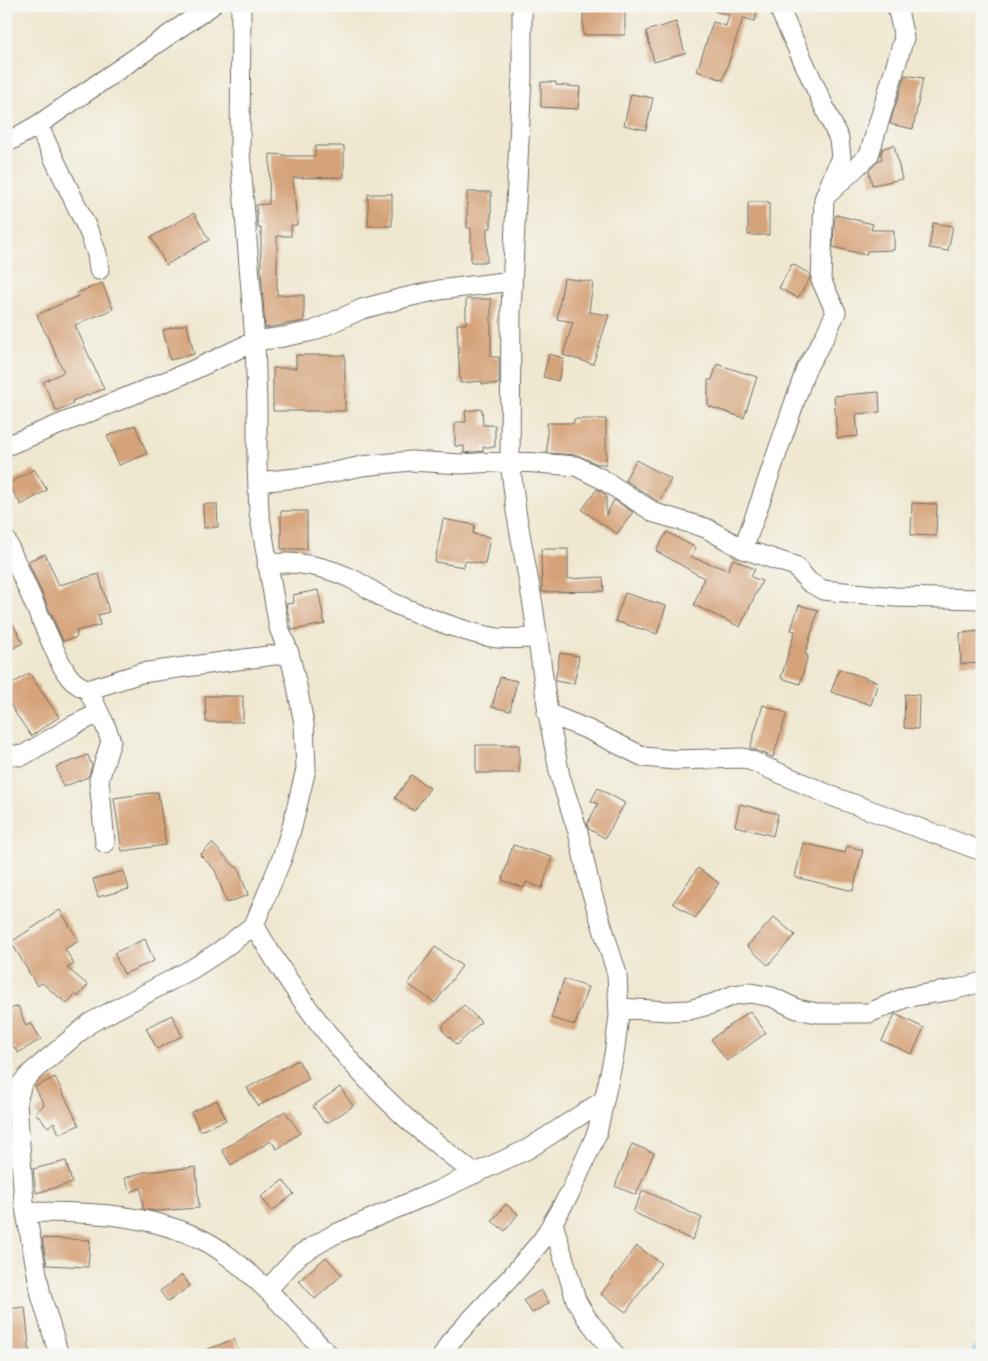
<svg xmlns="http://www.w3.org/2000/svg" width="988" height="1361" font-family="'Indie Flower',sans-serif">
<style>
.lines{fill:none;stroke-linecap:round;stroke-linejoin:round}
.stream{stroke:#64b0dd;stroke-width:5}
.building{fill:#d5a379}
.street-casing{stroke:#706d64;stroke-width:21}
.street{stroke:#fff;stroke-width:19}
</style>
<rect width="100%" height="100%" fill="#f6f6f2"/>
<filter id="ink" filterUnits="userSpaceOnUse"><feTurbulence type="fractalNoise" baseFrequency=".02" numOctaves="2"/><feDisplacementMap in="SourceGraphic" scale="10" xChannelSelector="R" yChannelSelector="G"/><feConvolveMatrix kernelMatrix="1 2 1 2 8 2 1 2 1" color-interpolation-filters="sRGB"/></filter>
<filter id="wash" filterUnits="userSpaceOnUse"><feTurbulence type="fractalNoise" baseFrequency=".0096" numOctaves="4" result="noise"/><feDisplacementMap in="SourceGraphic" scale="20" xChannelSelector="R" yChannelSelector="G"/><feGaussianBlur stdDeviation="1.12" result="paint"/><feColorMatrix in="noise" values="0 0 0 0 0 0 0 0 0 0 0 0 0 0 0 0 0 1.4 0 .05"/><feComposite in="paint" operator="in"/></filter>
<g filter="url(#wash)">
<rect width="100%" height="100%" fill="#efe7cf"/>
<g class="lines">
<path class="stream" d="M973,1355L982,1339"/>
</g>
<g id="blocks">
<path class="building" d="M716,6H749L758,9L755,21L743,18L723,80L697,71L713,22L726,26L729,15L715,11Z
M583,7H625V35H583Z
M676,22L685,53L654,62L646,31Z
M905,75L923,78L913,129L890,124Z
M541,82H556V85L580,87L578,109L541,107Z
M631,94L653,98L646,130L624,125Z
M894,145L902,179L872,185L869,171L879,160L882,159L881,154L883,148Z
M315,146H344V177L293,178L297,225H291V236H277V295H304V321L265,328L261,269V228H258L256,205L269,204L270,154L285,155V156H315Z
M467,192H491V228H487V262H471V228H467Z
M368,194H392V226H368Z
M748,202H769V235H748Z
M194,213L209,240L166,265L151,237Z
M836,215L873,224L871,230H894V250L867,251L866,255L833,247L834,224Z
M933,223L953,226L948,251L929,248Z
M792,264L810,274V278L798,298L779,288Z
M564,278L593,282L589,312L609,315L593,364L563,355L573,322L557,319Z
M102,283L113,309L75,325L104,389L72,401L73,404L57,412L43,382L64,372L37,315L78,296L77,293Z
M466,299H491V357H499V384H482V381L460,383L457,324H466Z
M187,324L194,354L170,360L163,330Z
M549,354L564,358L558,381L543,377Z
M296,355H345V411H273V368H296Z
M717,364L757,377L744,418L708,406V380H712Z
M879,392L880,412L856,414L858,436L837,438L834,396Z
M482,409L483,425H495V447H483V451L464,453V446H455V422H466L465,411Z
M574,419H606V464H597L577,455L547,453V423H574Z
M135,425L147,454L119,465L107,436Z
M636,460L671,479L659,502L625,480Z
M34,469L47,490L21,505L8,484Z
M597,489L606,495V515L614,500L633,512L617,534L582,510Z
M912,503L937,504L936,536L911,535Z
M203,504H217L218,527L204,528Z
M281,511H307V549H281Z
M443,519L475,525L473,534L490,537L485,564L465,561L464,567L435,562Z
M667,532L696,548L691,557L728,570L733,559L755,569L751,577L762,581L740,627L694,605L704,578L656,551Z
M541,549H568V579L603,577L604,591L542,592Z
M45,554L59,585L99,574L109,612L98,615L100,625L76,631L77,637L63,641L28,561Z
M318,590L325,624L292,630L286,604L294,603L293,595Z
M625,593L666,606L657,634L615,621Z
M799,605L818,610L805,655H808L800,684L781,678L795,631L791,630Z
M6,611L23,643L6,652Z
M982,631V663L961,664L960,633Z
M560,653L579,656L574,684L555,681Z
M839,669L878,682L871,705L831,692Z
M29,673L59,717L31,736L6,699V688Z
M500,677L517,681L510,711L492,707Z
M905,694L919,695L918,729L904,728Z
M205,696H243V722H206Z
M763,705L787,713L773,757L750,748Z
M476,745H519V773H476Z
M88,755L92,766L88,777L63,787L56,767Z
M411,775L430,788L414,811L395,798Z
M598,788L625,803L605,838L589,829L587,824L598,804L591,801Z
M158,792L166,845L122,851L114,798Z
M740,804L778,814L773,836L735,826Z
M212,843L235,867H238L248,895L227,903L215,870L200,855Z
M803,843L845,853L847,846L863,850L853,891L795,877Z
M513,845L552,857L542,888L526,882L524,888L502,880Z
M698,868L719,883L695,918L673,903Z
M124,871L129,889L98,897L93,879Z
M60,910L79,941L65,949L74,964L67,968L88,985L78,997L75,994L67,1004L42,983L37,986L11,942Z
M774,917L795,935L768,965L747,946Z
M145,939L154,961L124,974L114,953Z
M435,947L462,966L435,1003L408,984Z
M564,979L588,987L575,1025L551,1018Z
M464,1005L481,1022L457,1045L443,1031V1026Z
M18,1006L26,1026L31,1023L41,1039L18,1053L6,1035V1011Z
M750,1011L766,1033L727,1061L711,1039Z
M895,1014L924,1028L912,1054L882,1041Z
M172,1015L182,1036L157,1049L146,1028Z
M298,1060L309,1079L258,1106L247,1088Z
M55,1077L79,1125L59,1134L54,1122L48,1127L35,1113L44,1105L35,1087Z
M340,1087L353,1106L329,1122H324L313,1106Z
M217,1100L226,1120L200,1131L191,1112Z
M285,1111L300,1133L277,1149L271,1141L231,1165L222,1150Z
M632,1144L654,1153L636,1195L615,1186Z
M66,1161L72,1183L36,1193L33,1169Z
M196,1167L199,1208L155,1211L143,1209L141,1188L130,1192L125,1178L144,1172Z
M283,1180L294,1194L272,1211L261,1197Z
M643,1190L702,1218L692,1240L633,1212Z
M506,1204L518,1214L505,1231L492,1221Z
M42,1238L90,1240L88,1267L47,1265Z
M637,1246L661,1263L626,1312L601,1294Z
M326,1257L342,1275L315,1299L299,1281Z
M182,1275L190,1286L168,1302L160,1291Z
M541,1290L549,1303L532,1313L524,1300Z
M25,1307L30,1354L6,1355V1309Z
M234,1339L240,1355H197L196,1354Z"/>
</g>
</g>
<g filter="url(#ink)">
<use href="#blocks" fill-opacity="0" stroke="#706d64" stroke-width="1"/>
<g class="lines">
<defs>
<path id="street" d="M38,125L90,234L97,254L99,270
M6,143L38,125L211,6
M828,194L869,155L904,38L897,6
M6,446L189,372L255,341L283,337L313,331L362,309L403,298L439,290L512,281
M258,482L316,476L362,466L411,461L461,464L510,461L576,466L602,479L655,513L706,528L743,549L795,566L809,582L823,590L895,597L982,599
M6,540L60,662C68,677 72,683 88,690L141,673L289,653
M743,549L758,508L806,369L825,336L836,312L821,280L824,199L841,157L839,139L778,6
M267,565C296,559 331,568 356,581C369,588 380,597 393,603C423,616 466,634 498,638C511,639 524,638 537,638
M88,690L105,725L111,741L99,780L105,843
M547,713L589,730L644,757L675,760L743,758L752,761L834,797L982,851
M6,754L22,756L74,725L99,713
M254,925C295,996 343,1060 404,1116C426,1137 451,1154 474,1174
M619,1008L668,1011L689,1010L712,1004L734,995L750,993L772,997L797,1009L817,1013H869L907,997L953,990L982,982
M26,1212C88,1212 148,1213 205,1241C219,1248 240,1265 251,1275C279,1299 303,1329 329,1355
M553,1223L576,1300L586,1317L615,1355
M267,1290L299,1255L333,1235L437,1191L528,1149L604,1100
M59,1355L41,1295L24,1202L17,1102L22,1083L32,1072L90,1023L192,969L220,951L254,925L282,858L292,827L306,769L304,724L296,681L289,653L279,628L259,512L257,464V405L255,341L240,152L241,6
M443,1355L450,1342L511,1277L543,1239L571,1191L597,1133L614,1055L619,1016L617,974L590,887L578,832L560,776L549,719L533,605L516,511L510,461L511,310L522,76V6"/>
</defs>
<use href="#street" class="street-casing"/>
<use href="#street" class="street"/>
</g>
</g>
<rect width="988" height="1361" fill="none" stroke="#f6f6f2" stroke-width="25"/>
</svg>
